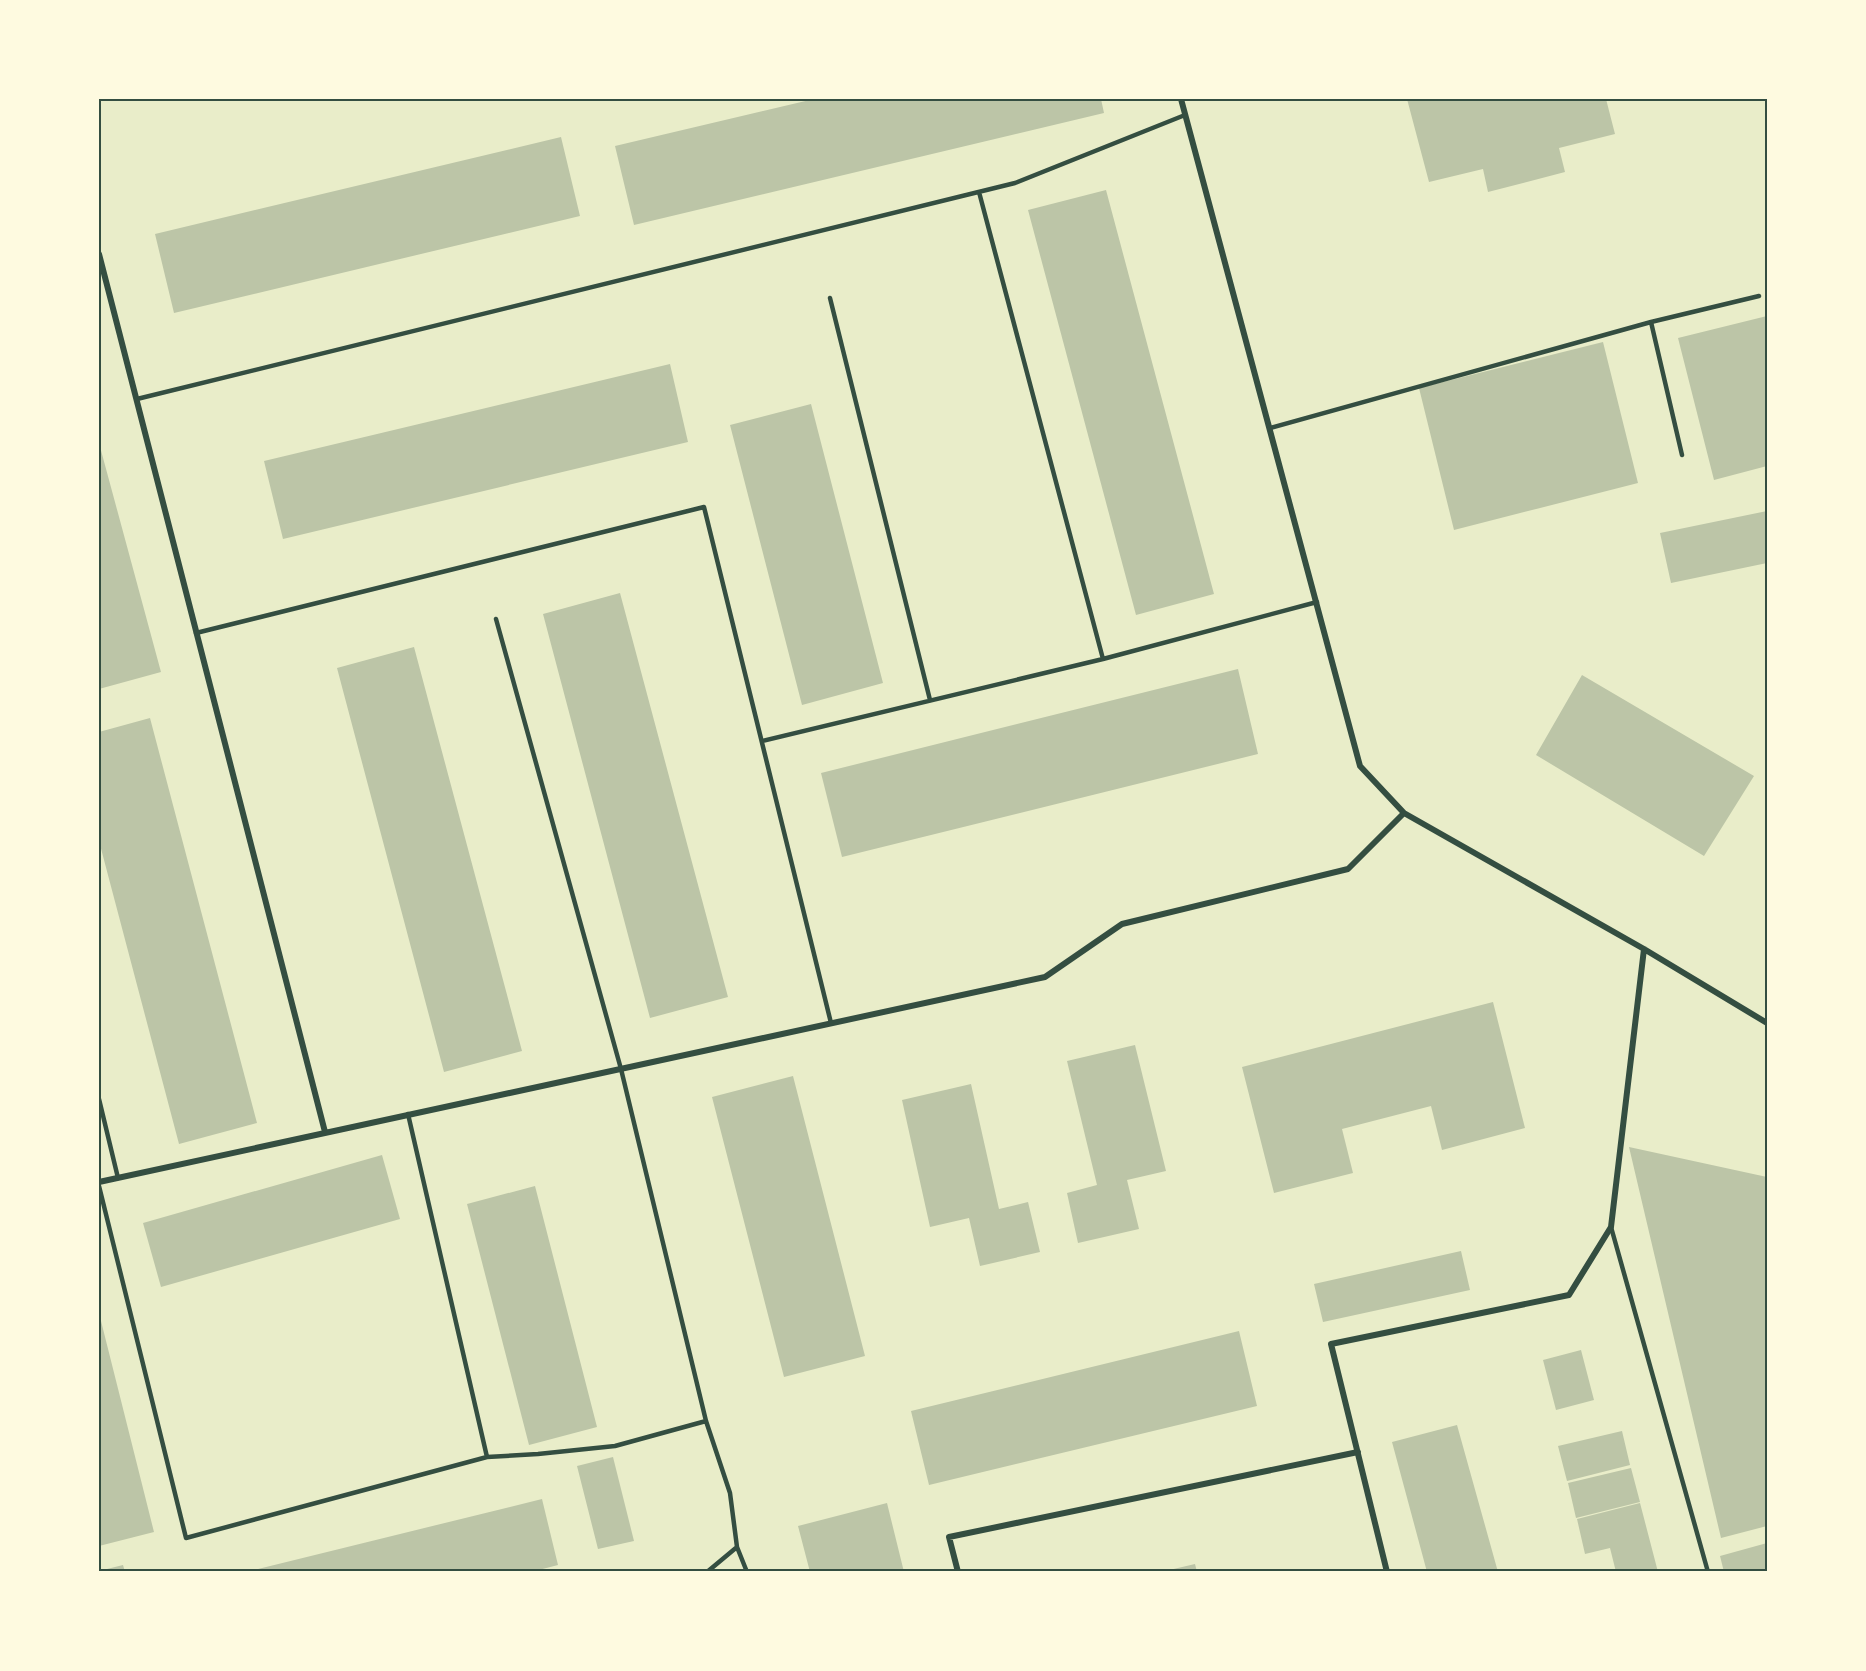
<svg xmlns="http://www.w3.org/2000/svg" width="1866" height="1671" font-family="'Alegreya Sans',sans-serif">
<style>
.building{fill:#bcc5a7}
.lines{fill:none;stroke-linecap:round;stroke-linejoin:round}
.service{stroke:#344e41;stroke-width:4.5}
.minor{stroke:#344e41;stroke-width:6}
.neatline{fill:none;stroke:#344e41;stroke-width:2}
</style>
<rect width="100%" height="100%" fill="#e9edc9"/>
<path class="building" d="M814,99H1101L1104,113L634,225L615,146Z
M1407,99H1606L1615,134L1559,148L1565,172L1488,192L1483,169L1429,182Z
M561,137L580,216L174,313L155,234Z
M1106,190L1214,594L1136,615L1028,210Z
M1767,316V466L1714,480L1678,338Z
M1603,342L1638,483L1454,530L1419,388Z
M670,364L688,442L283,539L264,461Z
M811,404L883,683L802,705L730,425Z
M99,443L161,672L99,689Z
M1767,511V563L1671,583L1660,533Z
M620,593L728,997L650,1018L543,614Z
M414,647L522,1051L444,1072L337,668Z
M1238,669L1258,754L842,857L821,773Z
M1582,675L1754,776L1704,856L1536,755Z
M150,718L257,1123L179,1144L99,841V732Z
M1493,1002L1525,1128L1442,1150L1431,1106L1342,1129L1353,1173L1274,1193L1242,1067Z
M1135,1045L1166,1171L1127,1180L1139,1229L1078,1243L1067,1193L1097,1185L1067,1061Z
M793,1076L865,1356L784,1377L712,1097Z
M971,1084L999,1209L1028,1202L1040,1252L980,1266L969,1218L930,1227L902,1100Z
M1629,1147L1767,1177V1526L1721,1538Z
M382,1155L400,1219L161,1287L143,1223Z
M535,1186L597,1427L529,1445L467,1204Z
M1461,1251L1470,1290L1323,1322L1314,1284Z
M99,1313L154,1532L99,1546Z
M1239,1331L1257,1406L929,1485L911,1411Z
M1581,1350L1594,1400L1556,1410L1543,1360Z
M1457,1425L1498,1572H1427L1392,1442Z
M1622,1431L1630,1465L1567,1481L1558,1446Z
M613,1457L634,1541L598,1549L577,1466Z
M1631,1468L1640,1502L1576,1518L1568,1483Z
M542,1499L558,1565L531,1572H246Z
M887,1503L904,1572H810L798,1526Z
M1640,1503L1658,1572H1616L1610,1548L1585,1554L1577,1519Z
M1767,1543V1572H1724L1720,1556Z
M1195,1564L1197,1572H1165V1571Z
M123,1565L125,1572H99V1571Z"/>
<g class="lines">
<path class="service" d="M979,192L1103,659
M830,298L930,700
M1651,322L1682,455
M137,399L1015,183L1185,115
M1270,428L1651,322L1759,296
M496,619L621,1069L706,1421L730,1493L737,1547L707,1572
M196,633L704,507L831,1023
M762,741L1103,659L1317,602
M99,1099L118,1178
M99,1186L186,1538L487,1457L408,1114
M1611,1227L1708,1572
M487,1457L538,1454L615,1446L706,1421
M737,1547L747,1572"/>
<path class="minor" d="M1181,99L1360,766L1404,813L1644,949L1767,1023
M99,254L325,1132
M99,1182L1045,977L1122,924L1348,869L1404,813
M958,1572L949,1537L1358,1452
M1387,1572L1331,1344L1569,1295L1611,1227L1644,949"/>
</g>
<rect width="1866" height="1671" fill="none" stroke="#fefae0" stroke-width="201"/>
<rect x="100" y="100" width="1666" height="1470" class="neatline"/>
</svg>
